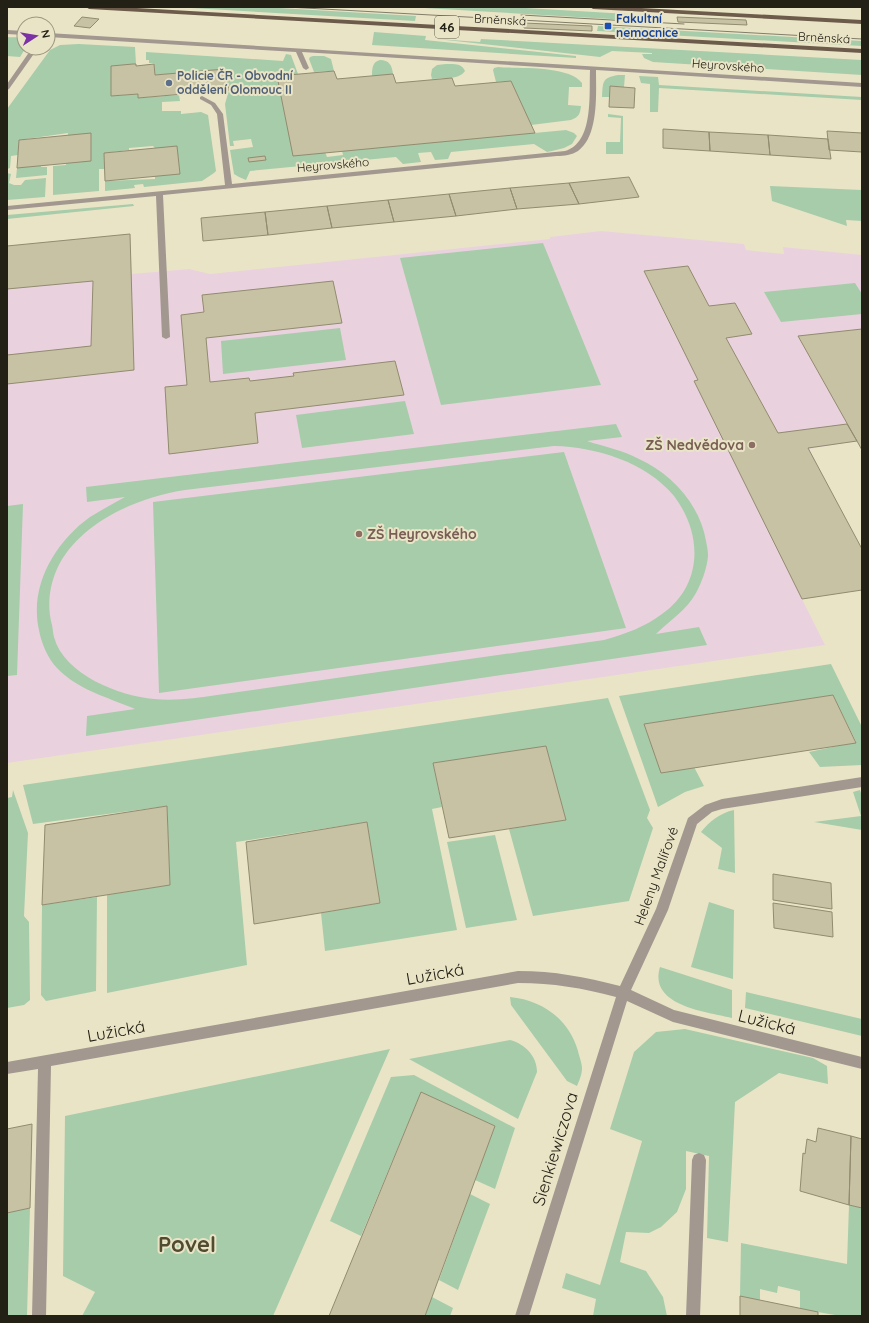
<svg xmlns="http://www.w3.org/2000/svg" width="869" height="1323" font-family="Quicksand,sans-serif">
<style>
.education{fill:#e9d2de}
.green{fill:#a7ccaa;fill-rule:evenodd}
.building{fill:#c8c2a5;stroke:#918b6f}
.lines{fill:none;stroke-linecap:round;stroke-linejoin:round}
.minor{fill:#a2988f;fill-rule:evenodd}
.major{fill:#6c5b4a;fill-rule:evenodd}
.tram{stroke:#817d69;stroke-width:1}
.transit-dot{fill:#1a4fb4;stroke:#eae4c6;stroke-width:1.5}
.service-dot{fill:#5c6f8a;stroke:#eae4c6;stroke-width:1.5}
.education-dot{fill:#8d6e63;stroke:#eae4c6;stroke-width:1.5}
.labels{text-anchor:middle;stroke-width:4;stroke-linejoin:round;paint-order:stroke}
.far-transit-label{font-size:12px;font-weight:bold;fill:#164399;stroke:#eae4c6;text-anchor:start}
.far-street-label{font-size:12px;fill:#232116;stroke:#eae4c6}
.far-service-label{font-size:12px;font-weight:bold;fill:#4e5e75;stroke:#eae4c6;text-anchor:start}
.shield{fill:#eae4c6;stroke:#5f5c4b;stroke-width:1}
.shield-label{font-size:13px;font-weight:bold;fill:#232116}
.education-label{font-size:14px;font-weight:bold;fill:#785e54;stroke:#eae4c6;text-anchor:end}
.street-label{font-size:14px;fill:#232116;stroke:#eae4c6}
.near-street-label{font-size:17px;fill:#232116;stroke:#eae4c6}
.near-district-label{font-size:22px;font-weight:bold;fill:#504b31;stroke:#eae4c6}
</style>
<rect width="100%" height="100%" fill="#eae4c6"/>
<path class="education" d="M601,231L744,244L746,250L784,254L783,247L862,255V450L857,441L809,449L862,549V590L802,599L825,645L7,763V246L130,234L132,274L189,269L210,274L550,239V237Z"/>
<path class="green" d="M174,7H262L416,16L415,21Z
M407,7H506L663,16V22Z
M598,26L862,41V46L597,31Z
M374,32L426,36L425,40L576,56V58L372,45Z
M7,37C23,38 20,35 25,49L20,57L7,56Z
M437,39L480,42L481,39L862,60V75L653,62L644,58L642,54H652V53L612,51L600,57Z
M79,44L135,47L136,64L111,66V96L138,94V98L179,95L180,101L162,102V111H181V114L201,112L208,115L216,171L214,173L202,181L144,187L143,184L134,185L135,188L105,191V181L155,179V176L179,174L153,146L129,148V150L104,153L105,169H99V191L53,195V166L66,165L68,133L19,140L18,155L11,156L10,168L7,169V109L50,50L60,45Z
M146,52L283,61L286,54L291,55L298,74L277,76L293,155L325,152L327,157L343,155L342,151L566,130L574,133L577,136L572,144L564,148L552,151L547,152L534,144L451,152L448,159L435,160L431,152L418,153L421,162L403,164L396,157L250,171L246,180L239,177L234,174L230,150L253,147L251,139L233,141L234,146H230L225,104L229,90L225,69L155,75L154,63H149V60H146Z
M313,56H324L331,59L334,71L314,72L309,59L310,57Z
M380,60C389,60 392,65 393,74L372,76C372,69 372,62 380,60Z
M446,64C453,64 462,63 465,71C459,80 442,78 432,79L431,75L432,69L437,65Z
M498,67C519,69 568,65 582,83V87H569L568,105L581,106C580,114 579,117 571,120L531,125L511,81L496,82L493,70L494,68Z
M618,75H625L624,87L610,86L609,97H602C603,81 602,78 618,75Z
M639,76L658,77L659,85L862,97V100L659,88L658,112H650V84L641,83Z
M608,114L623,116V154H606V142H620L621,118L608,117Z
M41,165V167H47V175L16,178L17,168Z
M7,173L11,174L9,183L14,185H21L25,180L46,178L45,197L7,200Z
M770,186L862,190V221L846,220L847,226L772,201Z
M133,204L134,206L7,219V215Z
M543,243L601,385L441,405L400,258Z
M855,283L862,294V314L781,322L764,292Z
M340,328L346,360L223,374L221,341Z
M405,401L414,434L302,448L296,415Z
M616,424L622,437L587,441C605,447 623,450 639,459C672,474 700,505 706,541C707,546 708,551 708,556C707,568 702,582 696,593C687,610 669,621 656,634L699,627L707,645L86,736L87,716L135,709C107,697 78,690 57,668C48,659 41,642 39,630C29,586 55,542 90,517C101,510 113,504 125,497L87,502L86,487ZM554,446C596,447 646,462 674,496C703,534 703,585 662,614C645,627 625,634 604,640L217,695C197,698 175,701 154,699C120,696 64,675 54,637C53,634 53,629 52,625C47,607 49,587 57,569C78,523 138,497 185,490Z
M564,452L626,628L159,693L153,502Z
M23,504L17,675L7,676V506Z
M831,664L862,727V765L820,767L809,752L856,742L833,695L644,724L661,772L694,767L704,786L685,792L658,807L619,696Z
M608,698L650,810L647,818L653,828L629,901L533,916L509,829L566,820L546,747L433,763L442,807L432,809L457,930L325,951L321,913L380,903L367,822L236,842L247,965L107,993V895L170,885L167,806L33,824L23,785Z
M13,790L28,833L24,916L29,922L30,1000L24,1005L7,1008V798L12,797Z
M860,790L862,796V830L814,822L861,816L853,792Z
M734,810L735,873L718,869L722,848L701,832C710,821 720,813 734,810Z
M495,835L517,920L466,928L447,842Z
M97,897L96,991L46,1001L41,995L42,905Z
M709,902L734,910L733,979L691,967Z
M660,967L732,990V1018C707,1012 648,1006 660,967Z
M746,992L862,1019V1036L745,1008Z
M510,997C542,1000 569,1019 578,1051C579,1056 582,1063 582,1068C582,1075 579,1081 577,1086L567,1081L511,1005Z
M685,1029L813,1058L827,1066L828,1084L779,1073L735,1102L728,1242L707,1238L709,1156L686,1151V1189L677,1212L661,1227L649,1233L626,1232L620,1262L646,1271L663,1297L667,1316H593L596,1299L562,1288L566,1273L600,1285L642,1141L610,1129L634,1052L656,1032Z
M510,1040C525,1044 537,1056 537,1072L518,1119L409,1059Z
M390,1049L273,1316H82L95,1292L63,1276L65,1116Z
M414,1075L515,1128L495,1189L475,1180L495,1126L421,1092L361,1236L330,1221L391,1077Z
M470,1194L490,1204L458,1290L439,1280Z
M849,1205L862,1208V1316H841L800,1309V1291L778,1286L777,1293L760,1289V1300L740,1296L741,1243L847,1264Z
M30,1208L27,1316H7V1213Z
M432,1297L453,1308L450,1316H425Z"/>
<path class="building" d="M82,17L99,19L90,28L74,26Z
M677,17L746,20L747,25L678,22Z
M524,23L592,26V31L524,28Z
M133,64H136V66L154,64L155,75L225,69L229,90L138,98V94L111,96V66Z
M334,71L337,79L393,74L396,83L452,78L455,86L511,81L535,133L293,156L277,76Z
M610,86L635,88L634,108L609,107Z
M663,129L709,132L710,151L663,148Z
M827,131L862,133V152L829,150Z
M709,132L768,135L770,155L710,151Z
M91,133V161L17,168L19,140Z
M768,135L828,139L831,159L770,155Z
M177,146L180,174L105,181L104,153Z
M265,156L266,160L249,162L248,158Z
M629,177L639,197L579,204L569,183Z
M569,183L579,204L517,209L510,188Z
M510,188L517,209L456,216L449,194Z
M449,194L456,216L394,222L388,200Z
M388,200L394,222L332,228L327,206Z
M327,206L332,228L268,235L265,212Z
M265,212L268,235L203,241L201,218Z
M130,234L134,370L7,384V355L91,346L93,281L7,289V246Z
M688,266L709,306L735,303L752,334L726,338L778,433L847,424L857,441L808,448L862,549V590L802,599L694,381L698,380L644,271Z
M333,281L342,323L206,338L210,382L249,378L250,381L294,376L293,373L395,361L404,395L255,413L258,443L169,454L165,387L187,385L181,315L204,312L202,295Z
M862,329V450L798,336Z
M833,695L856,743L661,773L644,724Z
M546,746L566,820L449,838L433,763Z
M167,806L170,885L42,905L45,825Z
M367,822L380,903L254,924L246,842Z
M773,874L831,883L832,909L773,900Z
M773,903L832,912L833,937L774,928Z
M421,1092L495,1126L425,1316H329Z
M32,1124L30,1208L7,1213V1129Z
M818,1128L851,1136L849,1205L800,1191L803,1153L805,1154L807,1139L816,1142Z
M851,1136L862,1139V1208L849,1205Z
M740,1296L818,1312V1316H740Z"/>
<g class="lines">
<path class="minor" d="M7,30L24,31V35L7,34Z
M48,33L862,83V87L596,70C596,93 599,136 578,151C572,155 564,156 557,156L163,195L170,337L166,339L162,337L156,196L7,210V206L225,185L217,114L211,105L200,99V97L202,96L215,103L223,114L232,184L565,151C594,143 589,94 590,70L302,52L309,68L306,70L303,68L296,52L48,37Z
M32,48H38L9,89L7,90V84Z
M862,777V787L722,809L712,812L697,824L668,910L631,990L674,1010L862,1057V1069L673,1022L627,1001L529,1316H515L616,997C581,988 554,983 518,983L51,1066L46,1316H32L38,1069L7,1074V1062L518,971C555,971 584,977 620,986L656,909L688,818L705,805L722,799Z
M699,1153L704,1155L706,1160L700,1316H686L692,1160L694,1155Z"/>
<path class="major" d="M86,7H119L862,49V53L89,9Z
M590,7H623L862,20V24L593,9Z"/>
<path class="tram" d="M287,7L862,39
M521,15L684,24"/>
</g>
<rect class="transit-dot" x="604" y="22" width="8" height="8" rx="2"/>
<circle class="service-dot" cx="169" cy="83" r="4"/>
<g class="education-dot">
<circle cx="752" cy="445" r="4"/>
<circle cx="359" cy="534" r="4"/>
</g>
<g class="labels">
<g class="far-transit-label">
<text x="616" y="23">Fakultní<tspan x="616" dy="14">nemocnice</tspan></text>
</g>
<g class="far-street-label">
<text transform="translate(500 20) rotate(3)" y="4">Brněnská</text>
<text transform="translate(824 38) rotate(3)" y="4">Brněnská</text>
<text transform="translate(728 66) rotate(4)" y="4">Heyrovského</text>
<text transform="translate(333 165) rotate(-5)" y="4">Heyrovského</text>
</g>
<g class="far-service-label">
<text x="177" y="80">Policie ČR - Obvodní<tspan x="177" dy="14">oddělení Olomouc II</tspan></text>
</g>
<rect class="shield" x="435" y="16" width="24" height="22" rx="3"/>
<g class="shield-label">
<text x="447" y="32">46</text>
</g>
<g class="education-label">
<text x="744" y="450">ZŠ Nedvědova</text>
<text x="367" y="539" text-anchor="start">ZŠ Heyrovského</text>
</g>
<g class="street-label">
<text transform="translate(656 876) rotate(-70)" y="5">Heleny Malířové</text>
</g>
<g class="near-street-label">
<text transform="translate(435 974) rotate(-10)" y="6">Lužická</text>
<text transform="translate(767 1022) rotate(14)" y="6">Lužická</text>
<text transform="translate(116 1031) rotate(-10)" y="6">Lužická</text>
<text transform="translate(555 1149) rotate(-73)" y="6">Sienkiewiczova</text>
</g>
<g class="near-district-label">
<text x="187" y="1252">Povel</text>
</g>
</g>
<rect width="869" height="1323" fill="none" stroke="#232116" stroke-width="16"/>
<g transform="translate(36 36) rotate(78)"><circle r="19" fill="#eae4c6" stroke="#9a9680"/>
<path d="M0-3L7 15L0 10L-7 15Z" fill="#7b32a4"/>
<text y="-6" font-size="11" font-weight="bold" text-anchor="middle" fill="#232116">N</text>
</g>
</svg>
